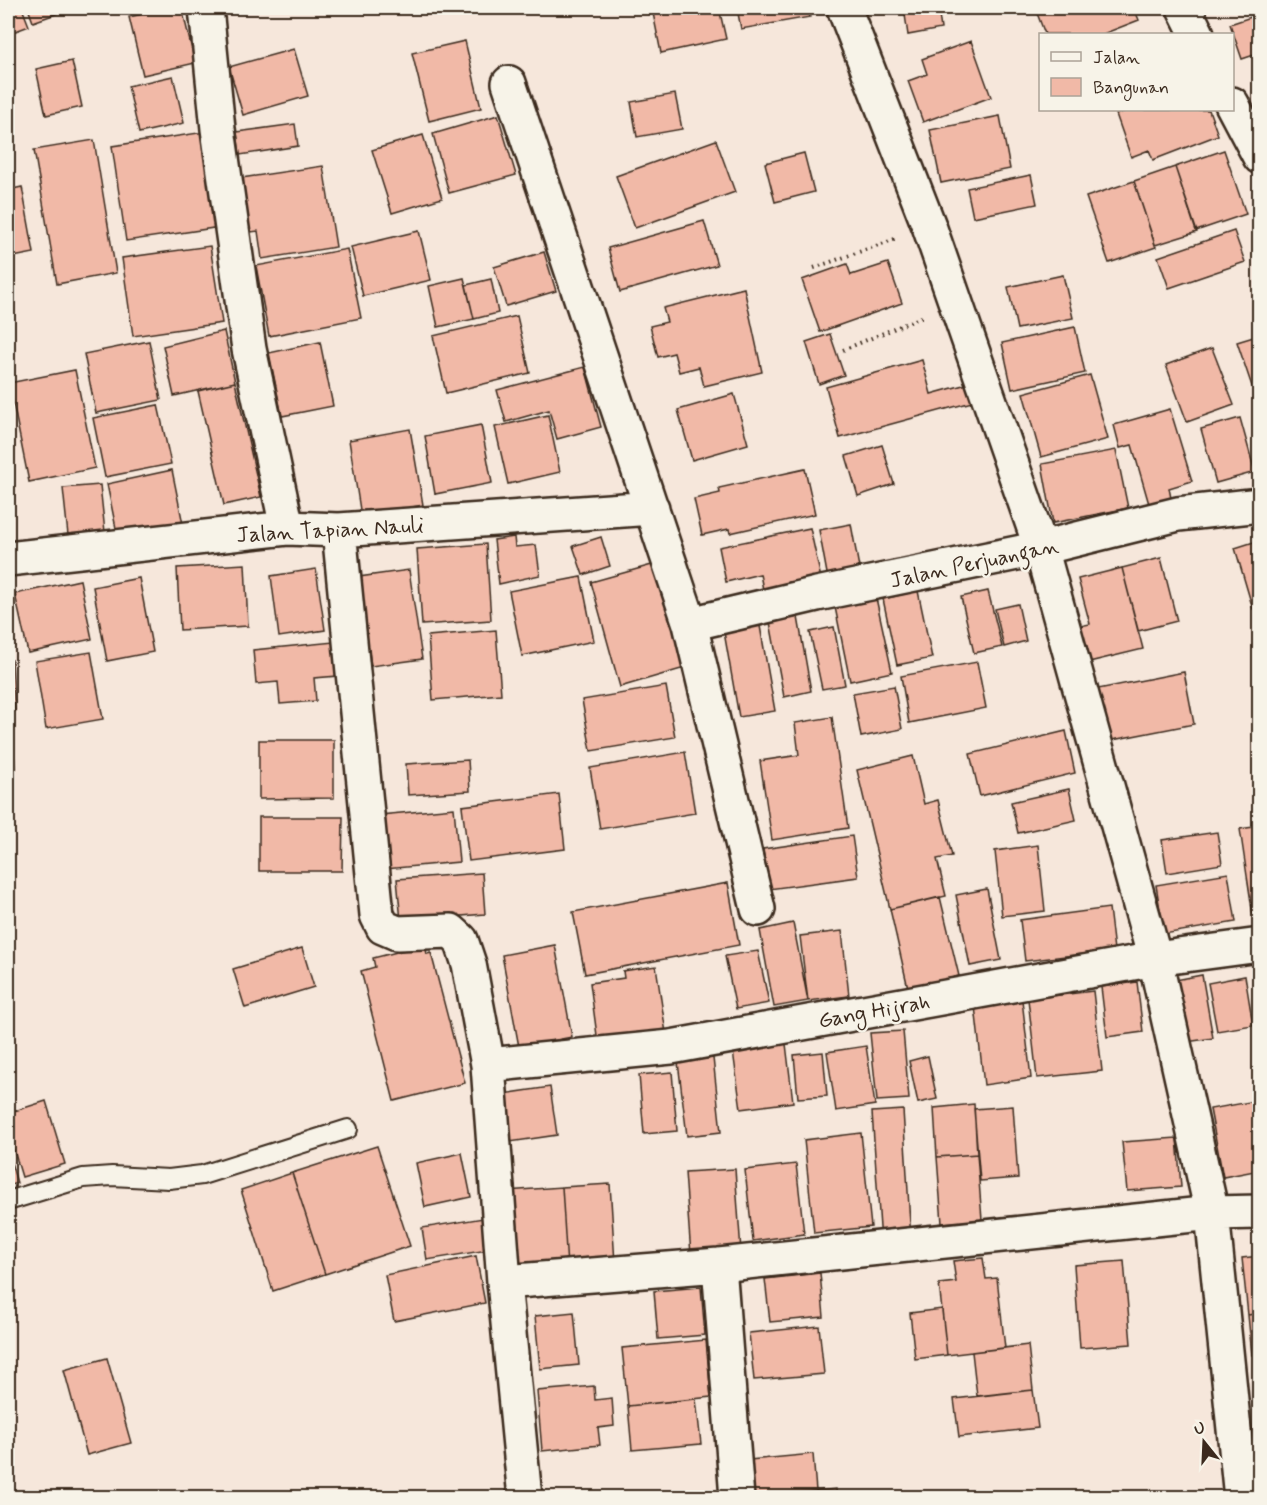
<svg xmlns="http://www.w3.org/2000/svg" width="1267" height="1505" font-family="Mynerve,sans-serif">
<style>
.building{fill:#f1b9a7;stroke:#3b2a1e;stroke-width:1.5}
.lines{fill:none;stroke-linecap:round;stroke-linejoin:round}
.service-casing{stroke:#3b2a1e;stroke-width:22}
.minor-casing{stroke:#3b2a1e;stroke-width:38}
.path{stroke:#3b2a1e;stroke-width:4;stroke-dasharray:1.5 4.5;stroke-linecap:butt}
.service{stroke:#f7f3e8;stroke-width:18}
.minor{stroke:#f7f3e8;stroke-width:33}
.labels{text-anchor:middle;stroke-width:5;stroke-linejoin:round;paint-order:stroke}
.street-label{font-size:22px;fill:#3b2a1e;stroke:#f7f3e8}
</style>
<rect width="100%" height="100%" fill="#f6e7db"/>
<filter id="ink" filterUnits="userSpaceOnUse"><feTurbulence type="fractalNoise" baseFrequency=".0167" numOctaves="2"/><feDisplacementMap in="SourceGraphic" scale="12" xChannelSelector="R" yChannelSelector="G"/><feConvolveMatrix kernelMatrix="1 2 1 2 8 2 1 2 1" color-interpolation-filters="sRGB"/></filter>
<g filter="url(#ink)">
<path class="building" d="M8,8H22L29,26L8,34Z
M28,8H73L33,22Z
M116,8H136L118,13Z
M169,8H182L195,63L143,75L129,17Z
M652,8H719L726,39L661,53Z
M737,8H808L810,17L741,29Z
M904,8H938L941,29L908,35Z
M1035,8H1134L1139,20L1103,34H1045Z
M1260,14V53L1242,59L1230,24Z
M465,41L481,108L429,121L412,53Z
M971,41L991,97L923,122L908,81L927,74L922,59Z
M294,49L308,96L243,115L229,67Z
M72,61L82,107L46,115L36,69Z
M173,76L184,123L139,133L128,86Z
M675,94L682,129L637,137L631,102Z
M8,108L14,135L8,136Z
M1129,110H1209L1218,135L1153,160L1149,150L1131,157L1116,114Z
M498,115L516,175L449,193L433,134Z
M1000,116L1010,169L941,183L930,130Z
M295,124L298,146L240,155L237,132Z
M205,132L220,227L126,241L112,146Z
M423,135L442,198L392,213L372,150Z
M94,140L116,273L57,284L34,150Z
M716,140L735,192L635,228L616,176Z
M1224,150L1246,214L1196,231L1175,167Z
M804,153L814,192L775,202L765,163Z
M323,166L336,247L262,259L258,231L243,233L235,179Z
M1175,167L1197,232L1155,245L1134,181Z
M1031,175L1037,204L973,217L967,188Z
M1134,181L1156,247L1109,263L1086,197Z
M22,187L34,253L8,258V190Z
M704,221L717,265L620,292L608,248Z
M419,231L431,280L363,296L351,247Z
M1234,231L1245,262L1169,288L1158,257Z
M210,246L222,323L133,336L122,258Z
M347,249L361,318L269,336L256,266Z
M544,252L556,291L506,306L494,267Z
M888,263L902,303L820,332L802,280L847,264L851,275Z
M1063,275L1073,318L1017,329L1008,287Z
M464,278L474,319L438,327L429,286Z
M491,279L498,313L474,319L466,285Z
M744,288L762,372L704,386L699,367L679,372L674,353L658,357L650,326L667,322L663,308Z
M517,316L530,373L446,393L433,336Z
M1075,327L1085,373L1012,389L1002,343Z
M224,331L235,382L174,396L163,346Z
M830,334L844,375L819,384L806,342Z
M1260,335V400L1257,401L1237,342Z
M149,341L161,400L96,413L84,354Z
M320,342L333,406L282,416L269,353Z
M1212,348L1234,405L1187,422L1166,365Z
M922,360L931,394L967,384L972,402L840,438L826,387Z
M585,367L601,427L557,439L549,410L506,422L497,390Z
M75,370L95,468L29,482L9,383Z
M1090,375L1108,439L1041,457L1023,393Z
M235,382L261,497L224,505L198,391Z
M734,394L748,444L692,460L678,410Z
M158,405L171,464L105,477L93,418Z
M1170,409L1192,481L1169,488L1171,498L1149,504L1132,445L1120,448L1114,425Z
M548,415L560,472L508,484L495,427Z
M1240,418L1255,472L1216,483L1201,429Z
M481,425L492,483L435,494L425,436Z
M410,429L423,505L361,516L349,440Z
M8,432L14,463L8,464Z
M882,445L894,484L858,496L846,456Z
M1116,450L1128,508L1053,523L1042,464Z
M805,469L815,514L730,533L729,529L702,535L694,499L720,493L719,488Z
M172,470L184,529L119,543L107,484Z
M100,485L105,532L68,535L63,488Z
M851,524L860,573L828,579L819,530Z
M810,528L822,583L764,595L760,574L726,582L719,547Z
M514,537L515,547L536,545L540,575L499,584L494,540Z
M601,537L610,566L583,575L573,546Z
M1260,540V607L1253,609L1235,548Z
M486,544L491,620L422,625L417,549Z
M1161,558L1177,621L1138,631L1122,568Z
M659,563L688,667L620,687L591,582Z
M245,564L248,626L180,630L177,568Z
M1122,568L1143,649L1089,662L1080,626L1090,624L1078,579Z
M316,569L325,630L279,637L271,576Z
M409,570L422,659L371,666L359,577Z
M581,577L594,641L522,656L509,591Z
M139,578L153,652L107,661L93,587Z
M80,580L92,639L28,653L15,594Z
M918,591L932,658L897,665L883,599Z
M988,591L1002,647L974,653L961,597Z
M876,598L892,672L850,681L835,607Z
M1018,604L1026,641L1004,647L995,609Z
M798,617L811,691L784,697L770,622Z
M760,626L775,711L739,717L724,632Z
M834,627L845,685L822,689L810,632Z
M496,630L501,694L433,700L428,636Z
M334,642L338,676L314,678L316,701L280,704L278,682L256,684L253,650Z
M91,652L103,719L46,729L35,661Z
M12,660L15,711L8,712V661Z
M977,662L986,708L909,723L901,676Z
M1184,672L1194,724L1107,741L1098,689Z
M666,686L675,737L591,751L582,700Z
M894,686L902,729L861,737L853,693Z
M832,717L848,828L772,840L760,761L799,755L795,723Z
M12,718L15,769H8V719Z
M1066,731L1075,773L980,796L970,754Z
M259,740H334V798L259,799Z
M685,752L695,813L600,829L590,768Z
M913,756L924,804L938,800L952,856L937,859L946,896L890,909L857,770Z
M468,760L470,791L408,795L406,764Z
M1069,789L1076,820L1018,833L1011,802Z
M559,794L565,849L469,861L462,806Z
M454,808L459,862L385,869L380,815Z
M259,817H343L342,871H259Z
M1260,826V915L1253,916L1240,829Z
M1217,832L1222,864L1167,873L1162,840Z
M852,836L858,877L769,889L763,849Z
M1038,845L1045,911L1002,916L995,851Z
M482,873L485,914L401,921L397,879Z
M1228,873L1236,922L1164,934L1156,885Z
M728,883L739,945L585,974L573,912Z
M987,889L1001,960L970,966L956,895Z
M940,897L959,976L908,988L890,909Z
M1109,908L1114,950L1025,961L1020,920Z
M793,923L808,1001L774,1007L760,930Z
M842,931L849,996L808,1001L800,936Z
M425,945L427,954L431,953L465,1083L394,1101L361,971L375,967L373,958Z
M555,945L572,1037L519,1047L502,955Z
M302,948L314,987L245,1008L233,969Z
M758,951L769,1003L736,1009L725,956Z
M1255,958H1260V1006Z
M656,966L667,1040L598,1043L590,983L624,978L623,971Z
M1202,975L1213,1038L1180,1043L1170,981Z
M1245,976L1253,1025L1217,1031L1208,983Z
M1137,982L1143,1032L1107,1037L1101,987Z
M1093,991L1102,1071L1037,1078L1028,999Z
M1022,1000L1031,1078L984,1085L975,1006Z
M903,1031L909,1099L877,1101L870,1033Z
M786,1044L793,1102L741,1109L733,1051Z
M866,1046L875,1105L836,1111L827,1052Z
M823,1052L827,1096L798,1098L794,1055Z
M928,1056L937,1099L918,1103L909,1061Z
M713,1058L721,1132L687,1136L678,1062Z
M672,1072L677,1131L644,1134L639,1075Z
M550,1087L557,1135L510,1142L503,1094Z
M46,1101L65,1164L22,1177L8,1131V1113Z
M1255,1101L1260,1125V1170L1223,1177L1210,1109Z
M974,1104L977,1154L937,1157L934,1108Z
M1013,1106L1018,1178L980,1181L974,1109Z
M903,1110L911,1240L881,1242L872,1112Z
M861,1133L871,1227L814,1233L804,1140Z
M1177,1138L1181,1187L1127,1191L1122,1142Z
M377,1146L410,1246L325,1274L292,1173Z
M8,1152L17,1183L8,1186Z
M462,1153L471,1197L425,1207L416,1163Z
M977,1154L982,1220L942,1223L937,1157Z
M796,1164L804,1234L753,1241L745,1170Z
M735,1169L741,1251L691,1255L685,1172Z
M292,1173L325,1274L273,1291L241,1190Z
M610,1184L615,1263L567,1267L562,1187Z
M562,1187L567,1267L511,1271L506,1191Z
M483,1218L488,1250L427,1260L422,1228Z
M476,1256L485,1303L394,1321L385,1275Z
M1260,1256V1313L1248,1315L1242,1258Z
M983,1258L986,1279L997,1278L1005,1348L947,1355L939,1284L956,1282L953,1261Z
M1124,1261L1131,1344L1080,1348L1074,1265Z
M820,1273L824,1317L770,1322L765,1279Z
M701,1287L705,1335L658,1339L654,1291Z
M942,1309L947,1355L915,1359L910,1313Z
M574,1312L579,1365L540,1369L535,1316Z
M1260,1313V1355H1252L1248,1315Z
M819,1326L824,1374L754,1380L749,1333Z
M706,1340L711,1397L628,1406L622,1348Z
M1028,1345L1033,1390L977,1396L972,1352Z
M107,1358L131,1443L87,1455L64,1370Z
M594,1386L595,1400L612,1398L614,1426L598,1428L600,1445L542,1451L537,1391Z
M1033,1390L1038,1428L959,1437L954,1399Z
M696,1399L701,1444L632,1450L628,1406Z
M813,1454L816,1491L750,1498L738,1461Z
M8,1471L13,1490L8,1491Z
M836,1489L837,1498H750L816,1491Z"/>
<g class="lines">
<defs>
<path id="service" d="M8,1201L83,1178L112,1176L169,1179L202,1175L348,1129"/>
<path id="minor" d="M206,8L218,129L249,349L287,528
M844,8L929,226L1041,548L1155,959L1212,1213L1241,1498
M1184,8L1197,34
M509,83L690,624L758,909
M1232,104L1260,157
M339,530L377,915L383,927L397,933L451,931L461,940L469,964L488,1065L504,1282L525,1498
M8,559L287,528L339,530L652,508
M690,624L817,594L1041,548L1178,514L1260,505
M488,1065L671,1047L1155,959L1260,945
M719,1265L737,1498
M504,1282L719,1265L1212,1213L1260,1212"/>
</defs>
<use href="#service" class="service-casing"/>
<use href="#minor" class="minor-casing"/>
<path class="path" d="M814,268L898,238
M843,350L924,316"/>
<use href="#service" class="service"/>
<use href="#minor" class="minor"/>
</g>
</g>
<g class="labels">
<g class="street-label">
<text transform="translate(330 529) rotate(-3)" y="8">Jalan Tapian Nauli</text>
<text transform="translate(974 562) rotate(-12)" y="8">Jalan Perjuangan</text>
<text transform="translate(874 1010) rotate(-10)" y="8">Gang Hijrah</text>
</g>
</g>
<rect width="1267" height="1505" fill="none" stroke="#f7f3e8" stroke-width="30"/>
<rect x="15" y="15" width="1237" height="1475" fill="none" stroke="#3b2a1e" stroke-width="2" filter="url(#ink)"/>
<rect x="1039" y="33" width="195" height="78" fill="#f7f3e8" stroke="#aca397" stroke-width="1.5"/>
<rect x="1051" y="52" width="30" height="9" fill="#f7f3e8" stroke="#aca397" stroke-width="1.5"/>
<text x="1093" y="63" font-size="18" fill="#3b2a1e">Jalan</text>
<rect x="1051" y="78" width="30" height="18" fill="#f1b9a7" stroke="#aca397" stroke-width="1.5"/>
<text x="1093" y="93" font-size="18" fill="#3b2a1e">Bangunan</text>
<g transform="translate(1204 1442) rotate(342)" stroke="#f7f3e8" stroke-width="4.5" paint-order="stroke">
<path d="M0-4.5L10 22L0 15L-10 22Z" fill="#3b2a1e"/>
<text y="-9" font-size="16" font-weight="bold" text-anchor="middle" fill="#3b2a1e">U</text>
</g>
</svg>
